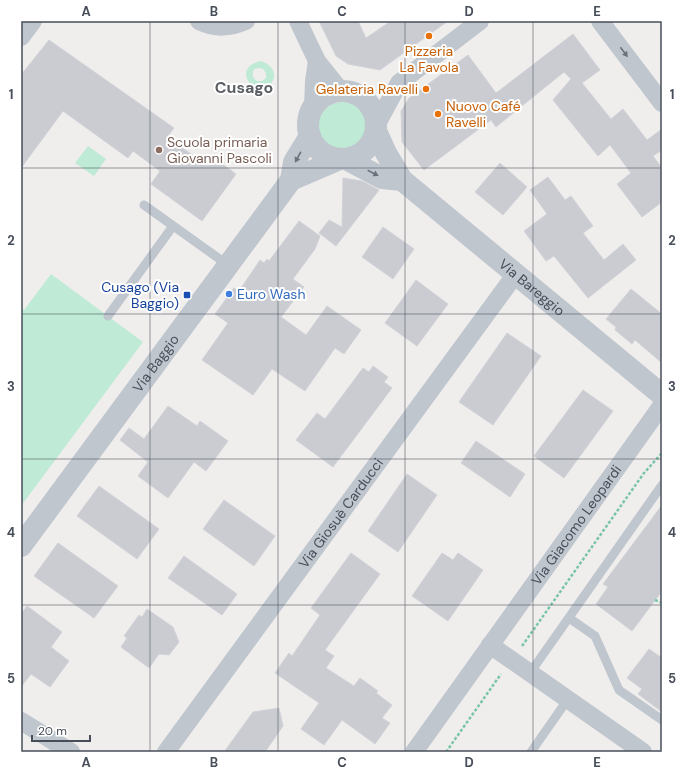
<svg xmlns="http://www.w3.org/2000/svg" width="683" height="773" font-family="'DM Sans',sans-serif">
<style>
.green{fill:#bfead5;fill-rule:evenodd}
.building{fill:#caccd2;stroke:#d2d3d8}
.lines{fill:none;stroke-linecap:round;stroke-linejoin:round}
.path{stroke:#7ac5a9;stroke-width:2.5;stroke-dasharray:3 2;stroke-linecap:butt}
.service{stroke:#bfc6ce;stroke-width:9}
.minor{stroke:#bfc6ce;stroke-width:18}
.tertiary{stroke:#bfc6ce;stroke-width:22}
.oneway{fill:#6b727c}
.grid{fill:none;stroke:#474e59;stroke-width:1;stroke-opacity:0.55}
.food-dot{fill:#e8710a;stroke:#fff;stroke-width:1.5}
.education-dot{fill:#8d6e63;stroke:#fff;stroke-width:1.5}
.shop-dot{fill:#3f7fe0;stroke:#fff;stroke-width:1.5}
.transit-dot{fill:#1a4fb4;stroke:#fff;stroke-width:1.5}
.labels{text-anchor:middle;stroke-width:4;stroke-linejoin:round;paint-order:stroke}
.food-label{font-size:14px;fill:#c56008;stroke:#fff}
.education-label{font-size:14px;fill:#785e54;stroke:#fff;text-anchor:start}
.transit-label{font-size:14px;fill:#164399;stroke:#fff;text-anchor:end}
.street-label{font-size:14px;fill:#474e59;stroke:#fff}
.shop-label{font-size:14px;fill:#366cbe;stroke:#fff;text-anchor:start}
.quarter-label{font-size:16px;font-weight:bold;fill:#5a5d62;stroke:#fff}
.neatline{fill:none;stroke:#474e59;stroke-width:1.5}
.grid-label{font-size:13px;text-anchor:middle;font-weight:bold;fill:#474e59}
</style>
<rect width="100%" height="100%" fill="#f0eeed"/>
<path class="green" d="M261,61C270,64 278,72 272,82C260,105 227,68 261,61ZM259,68L263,69L266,73V78L262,81H257C252,78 252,75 254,69Z
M318 126a24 24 0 1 1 48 0a24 24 0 1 1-48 0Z
M88,146L106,159L94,176L75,163Z
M51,274L143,342L21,506V308L24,310Z"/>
<path class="building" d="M319,21H358L366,38L391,21H448L380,70L348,64L336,56Z
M573,34L600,70L582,83L611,119L623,109L647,140L662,129V150L653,156L662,168V202L642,217L617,184L631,173L610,145L598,156L553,100L571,79L564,72L496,127L491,120L424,170L402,142L401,111L409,98L468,55L496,93Z
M49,40L174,128L167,137L208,166L214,158L236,174L202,221L151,184L160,171L133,151L128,158L63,111L21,168V75Z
M500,163L527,187L503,215L475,192Z
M548,177L565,200L571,196L593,226L583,233L604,260L623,244L636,260L588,298L554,256L546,261L524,231L547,214L530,190Z
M343,178L362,181L379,190L336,246L319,233L329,220L342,227Z
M299,221L320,236L315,249L293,279L304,287L281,317L306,335L327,306L361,330L344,354L335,348L305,391L272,369L253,395L202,360L228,323L215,314L234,288L239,291L260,260L264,263L267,259L269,261Z
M383,227L414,249L393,279L362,257Z
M416,280L448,304L417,346L385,323Z
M631,289L662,314V363L635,340L632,344L615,330L616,327L606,319Z
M507,333L541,356L493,425L459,402Z
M373,366L388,377L384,382L392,388L333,467L296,440L317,413L325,419L363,368L369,372Z
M583,390L613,411L564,478L534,456Z
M168,406L197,426L200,421L228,441L206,471L194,462L168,498L138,476L148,462L120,440L129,428L144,439Z
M476,441L525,474L510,497L461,463Z
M407,474L437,495L398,552L368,531Z
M99,486L159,529L137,559L77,516Z
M224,500L275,536L254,566L203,529Z
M662,505V591L632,631L596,604L608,587L603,584Z
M58,543L118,586L94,618L34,576Z
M351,553L380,574L325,650L334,656L326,668L354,686L360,678L378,691L376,693L392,705L382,718L390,723L375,744L342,720L324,745L301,729L319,703L275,673L289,653L292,656L320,615L311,608Z
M442,553L453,560L458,553L483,570L448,621L412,596Z
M184,556L237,594L222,615L168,578Z
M27,606L62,632L51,647L69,661L50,687L31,674L21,687V614Z
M147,609L173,627L179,642L169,655L159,654L149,668L121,647L127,638L124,636L139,615L142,617Z
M649,649L662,658V712L638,694L642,689L627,678Z
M279,708L283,726L265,752H224L253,712Z"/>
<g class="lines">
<path class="path" d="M655,600L662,603
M522,646L644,473L662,453
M446,752L501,674"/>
<path class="service" d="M144,205L228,265
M108,316L173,226
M569,618L595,636L619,690L662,720
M530,673L662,485
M531,752L568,699"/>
<g class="minor">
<path d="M199,21C216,29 229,28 246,21"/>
<path d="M298,21L317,61L341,91"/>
<path d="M600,21L662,103"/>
<path d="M21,37L33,21"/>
<path d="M313,107L314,81L317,61"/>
<path d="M377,124L399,83L480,21"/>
<path d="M490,645L643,752"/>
<path d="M21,721L71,752"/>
<path id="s1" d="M166,752L515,275"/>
<path id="s2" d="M414,752L662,405"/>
</g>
<g class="tertiary">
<circle cx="342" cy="125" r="34"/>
<path id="s3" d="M376,131L386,153L402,180L662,395"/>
<path d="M346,159L382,178L402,180"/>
<path d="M291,180L340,159"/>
<path id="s4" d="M21,546L291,180L294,162L310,136"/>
</g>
</g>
<defs><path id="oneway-solid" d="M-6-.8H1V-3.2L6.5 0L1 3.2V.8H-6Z"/></defs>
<g class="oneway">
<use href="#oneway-solid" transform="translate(624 52) rotate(53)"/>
<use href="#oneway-solid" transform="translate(298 157) rotate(119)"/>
<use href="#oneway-solid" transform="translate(373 173) rotate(27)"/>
</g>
<path class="grid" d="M150,21V752M278,21V752M405,21V752M533,21V752M21,168H662M21,314H662M21,459H662M21,605H662"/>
<g class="food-dot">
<circle cx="429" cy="36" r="4"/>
<circle cx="426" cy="89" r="4"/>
<circle cx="438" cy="114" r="4"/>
</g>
<circle class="education-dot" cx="159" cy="150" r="4"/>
<circle class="shop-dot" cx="229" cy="294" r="4"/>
<rect class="transit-dot" x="183" y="291" width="8" height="8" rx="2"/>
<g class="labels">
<g class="food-label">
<text x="429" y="56">Pizzeria<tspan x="429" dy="16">La Favola</tspan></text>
<text x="418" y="94" text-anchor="end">Gelateria Ravelli</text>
<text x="446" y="111" text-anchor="start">Nuovo Café<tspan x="446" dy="16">Ravelli</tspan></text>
</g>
<g class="education-label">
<text x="167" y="147">Scuola primaria<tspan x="167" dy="16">Giovanni Pascoli</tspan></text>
</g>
<g class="transit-label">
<text x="179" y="292">Cusago (Via<tspan x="179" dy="16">Baggio)</tspan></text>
</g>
<g class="street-label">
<text dy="5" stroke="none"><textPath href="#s3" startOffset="224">Via Bareggio</textPath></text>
<text dy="5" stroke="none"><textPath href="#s4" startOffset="227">Via Baggio</textPath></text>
<text dy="5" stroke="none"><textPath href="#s1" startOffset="296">Via Giosuè Carducci</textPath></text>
<text dy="5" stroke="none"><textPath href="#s2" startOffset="279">Via Giacomo Leopardi</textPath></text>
</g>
<g class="shop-label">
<text x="237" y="299">Euro Wash</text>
</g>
<g class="quarter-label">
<text x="244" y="93">Cusago</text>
</g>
</g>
<rect width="683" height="773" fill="none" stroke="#ffffff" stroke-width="44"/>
<path d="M32 735v6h58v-6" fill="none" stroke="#474e59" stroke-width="2"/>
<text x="38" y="735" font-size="12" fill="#474e59" stroke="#ffffff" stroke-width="3" paint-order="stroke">20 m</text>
<rect x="22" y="22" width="639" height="729" class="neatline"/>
<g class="grid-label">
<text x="86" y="16">A</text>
<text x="214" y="16">B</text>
<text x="342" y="16">C</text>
<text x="469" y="16">D</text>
<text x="597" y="16">E</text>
<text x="11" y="99">1</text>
<text x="672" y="99">1</text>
<text x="11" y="245">2</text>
<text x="672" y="245">2</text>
<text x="11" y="391">3</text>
<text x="672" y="391">3</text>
<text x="11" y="537">4</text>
<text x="672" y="537">4</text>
<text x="11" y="683">5</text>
<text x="672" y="683">5</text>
<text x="86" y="767">A</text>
<text x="214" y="767">B</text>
<text x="342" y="767">C</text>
<text x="469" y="767">D</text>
<text x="597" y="767">E</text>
</g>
</svg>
